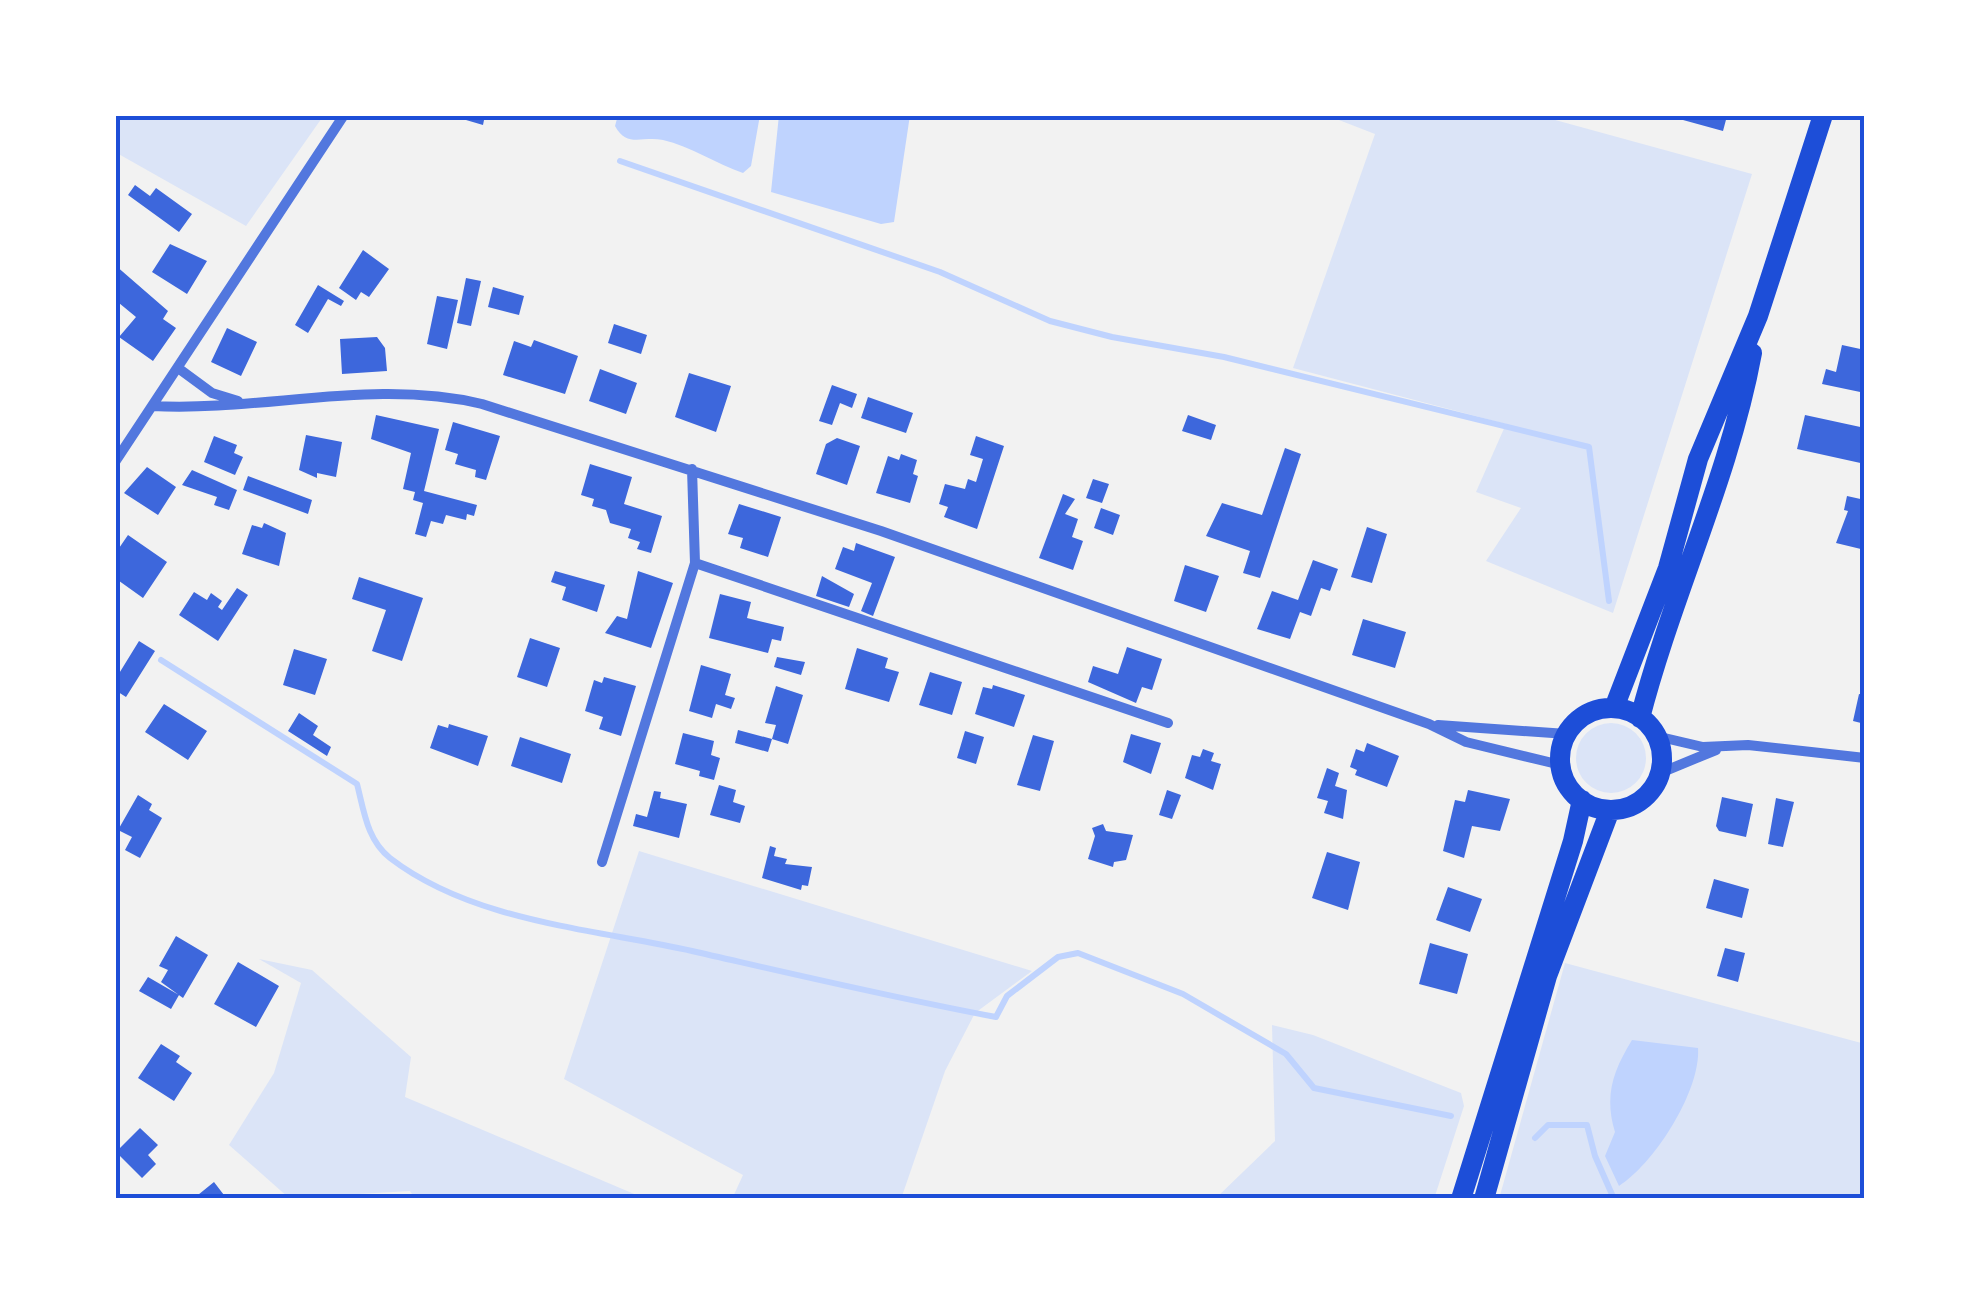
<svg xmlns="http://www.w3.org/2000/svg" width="1980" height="1314" font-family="Roboto,sans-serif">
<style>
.green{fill:#dbe4f7}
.water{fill:#bfd3fe}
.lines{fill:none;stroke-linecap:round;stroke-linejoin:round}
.stream{stroke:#bfd3fe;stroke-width:6}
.building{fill:#3d67dc}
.minor{stroke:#5277de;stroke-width:10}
.secondary{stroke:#1d4ed8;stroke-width:20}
.neatline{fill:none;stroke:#1d4ed8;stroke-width:4}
</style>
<rect width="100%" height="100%" fill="#f2f2f2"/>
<path class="green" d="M115,115H324L246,226L115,152Z
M1326,115H1537L1752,174L1613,613L1486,561L1521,508L1476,492L1506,424L1293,368L1375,134Z
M1576 758a35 35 0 1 1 70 0a35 35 0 1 1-70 0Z
M639,851L1032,971L975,1013L945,1071L901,1199H732L743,1175L564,1079Z
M259,959L312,970L411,1057L405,1097L646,1199H415L410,1191L289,1198L229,1145L274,1073L301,983Z
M1565,963L1865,1044V1199H1499Z
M1272,1025L1313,1035L1461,1093L1464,1106L1434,1199H1215L1275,1141Z"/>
<path class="water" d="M618,115H760L751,166L743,173C717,164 690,146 663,140C641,136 627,148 615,126Z
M779,115H910L894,222L881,224L771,192Z
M1632,1040L1698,1048C1701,1091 1654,1164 1619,1186L1605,1156L1615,1132C1604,1096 1613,1071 1632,1040Z"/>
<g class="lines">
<path class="stream" d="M620,161L940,272L1050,321L1112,337L1224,357L1589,447L1609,601
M161,660L357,784C364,811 367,840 390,858C473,922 594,929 692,951C793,974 894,998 996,1017L1007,996L1058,957L1078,953L1183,994L1286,1054L1314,1088L1451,1116
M1535,1138L1548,1125H1587L1595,1156L1614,1199"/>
</g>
<path class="building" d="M449,115H485L483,125Z
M1684,115H1724L1727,116L1723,131L1683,120Z
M135,185L150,196L156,188L192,214L179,232L128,195Z
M170,244L207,261L187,294L152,272Z
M363,250L389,269L369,297L361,292L356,300L339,288Z
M115,265L168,311L163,319L176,328L153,361L119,337L136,317L119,303L115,308Z
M466,278L481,281L471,326L457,323Z
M318,285L344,301L341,306L328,299L308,333L295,325Z
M493,287L524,296L519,315L488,307Z
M437,296L458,300L447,349L427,344Z
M614,324L647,335L641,354L608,343Z
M227,328L257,342L241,376L211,362Z
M377,337L385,348L387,371L342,374L340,339Z
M534,340L578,356L565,394L503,375L514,341L531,347Z
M1842,345L1865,350V393L1822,384L1826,369L1836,372Z
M600,369L637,383L626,414L589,401Z
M689,373L731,386L716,432L675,417Z
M832,385L857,394L852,408L840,403L832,425L819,421Z
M868,397L913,413L906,433L861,418Z
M376,415L439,429L424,491L477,505L474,516L467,514L466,520L446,515L443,524L431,521L426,537L415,534L423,503L413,500L415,492L403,489L411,453L371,439Z
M1188,415L1216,425L1211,440L1182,431Z
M1805,415L1865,428V464L1797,449Z
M453,422L500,436L486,480L475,477L476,470L455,464L458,454L445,450Z
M306,435L342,442L336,477L317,473V478L299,470Z
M214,436L237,445L234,453L243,457L235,475L204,462Z
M976,436L1004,446L977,529L944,517L948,507L939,504L945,484L965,489L968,479L976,482L983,459L970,455Z
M837,438L860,446L847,485L816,474L826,444Z
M1285,448L1301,454L1260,578L1243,573L1250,551L1206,536L1222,503L1262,515Z
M901,454L917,460L913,474L918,476L910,503L876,493L888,456L899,460Z
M590,464L632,477L624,504L662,516L651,553L637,549L640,542L628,538L631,529L610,523L606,510L592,506L594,499L581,495Z
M147,467L176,487L158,515L124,493Z
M192,470L237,490L229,510L214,505L217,497L182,485Z
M248,476L312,500L308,514L243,490Z
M1093,479L1109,484L1102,503L1086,498Z
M1063,494L1075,499L1065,514L1078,519L1072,537L1083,541L1073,570L1039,558Z
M1847,496L1865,500V550L1836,543L1848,511L1844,510Z
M739,504L781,517L768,557L740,548L743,538L728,534Z
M1101,508L1120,515L1113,535L1094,528Z
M264,523L286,533L279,566L242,554L252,525L262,528Z
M1367,527L1387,534L1372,583L1351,577Z
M128,535L167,562L143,598L115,578V554Z
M856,543L895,557L873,616L861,611L872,583L835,569L843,547L854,551Z
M1313,560L1338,569L1330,591L1321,588L1311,616L1300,612L1290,639L1257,629L1272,591L1298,600Z
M1185,565L1219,576L1206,612L1174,601Z
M555,571L605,585L597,612L562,600L566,587L551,582Z
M638,571L673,583L651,648L605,633L617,616L627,619Z
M822,576L854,594L849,607L816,596Z
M359,577L423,598L402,661L372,651L386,610L352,599Z
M237,588L248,595L218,641L179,615L194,592L207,600L211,593L222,601L218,607L222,610Z
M720,594L751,602L747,618L784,627L781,641L772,639L768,653L709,638Z
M1363,619L1406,632L1395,668L1352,655Z
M530,638L560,648L547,687L517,677Z
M139,641L155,651L126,697L115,690V680Z
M1127,647L1162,659L1152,690L1142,687L1136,703L1088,682L1093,666L1118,674Z
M857,648L888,658L885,668L899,672L889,702L845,689Z
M294,649L327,659L315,695L283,685Z
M777,657L805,662L801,675L774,667Z
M701,665L731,674L725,695L735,698L731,709L716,704L712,718L689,711Z
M930,672L962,682L952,715L919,705Z
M604,677L636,686L621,736L599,729L603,717L585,711L594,680L602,683Z
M993,685L1025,695L1014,727L975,714L983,687L992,689Z
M776,686L803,695L788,744L772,739L776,725L765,723Z
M1859,694L1865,695V724L1853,721Z
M164,704L207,731L188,760L145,732Z
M299,713L318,726L313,735L331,747L327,756L288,731Z
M449,724L488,736L478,766L430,748L438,725L448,728Z
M738,730L772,739L768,752L735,743Z
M965,731L984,737L976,764L957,758Z
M683,733L714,741L711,755L720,758L714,780L699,776L700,771L675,764Z
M1131,734L1161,743L1151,774L1123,762Z
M1033,735L1054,741L1040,791L1017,785Z
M520,737L571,754L562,783L511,766Z
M1367,743L1399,756L1387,787L1355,775L1357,770L1350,767L1356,749L1364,752Z
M1203,749L1214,753L1211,761L1221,764L1213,790L1185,778L1192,755L1200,757Z
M1327,768L1339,773L1335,786L1347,790L1343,819L1324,813L1328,801L1317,798Z
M719,785L736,790L733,802L745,806L740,823L710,815Z
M1167,790L1181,795L1172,819L1159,815Z
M1468,790L1510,799L1500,831L1472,826L1464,858L1443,851L1455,800L1465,802Z
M654,791L661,792L660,798L687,804L679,838L633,826L636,814L647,817Z
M138,795L152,804L149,810L162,818L140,858L125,850L132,837L118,830Z
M1722,797L1753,804L1746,837L1719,831L1716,826Z
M1776,798L1794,802L1783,847L1768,844Z
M1103,824L1106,831L1133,835L1126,860L1114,862L1113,867L1088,859L1095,836L1092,828Z
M770,846L776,848L774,856L787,859L785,864L812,867L808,886L802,885L801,890L762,878Z
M1327,852L1360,862L1348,910L1312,898Z
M1714,879L1749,889L1742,918L1706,908Z
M1448,887L1482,899L1470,932L1436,920Z
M176,936L208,955L183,998L161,982L168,970L159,966Z
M1430,943L1468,954L1457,994L1419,984Z
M1725,948L1745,953L1738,982L1717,976Z
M238,962L279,986L256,1027L214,1004Z
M148,977L179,995L171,1009L139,991Z
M161,1044L180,1056L176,1062L192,1073L174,1101L138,1078Z
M140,1128L158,1145L148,1155L156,1164L142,1178L116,1152Z
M214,1182L227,1199H193Z"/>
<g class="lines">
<path class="minor" d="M178,368L212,393L238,401
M152,406C261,412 373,378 482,404L881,531L1429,724L1466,742L1561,765
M115,462L344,115
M695,563L1168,723
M1438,725L1567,734
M1656,736L1703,747L1748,745L1865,758
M1660,773L1716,750
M602,862L695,563L692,469"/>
<path class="secondary" d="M1614,708L1668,568L1698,459L1758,316L1823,115
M1560 759a51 51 0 1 1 102 0a51 51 0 1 1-102 0Z
M1640,718C1672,594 1729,478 1752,353
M1461,1199L1573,841L1582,800
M1484,1199L1547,976L1610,810"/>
</g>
<rect width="1980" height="1314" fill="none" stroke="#ffffff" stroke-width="235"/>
<rect x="118" y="118" width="1744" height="1078" class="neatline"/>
</svg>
